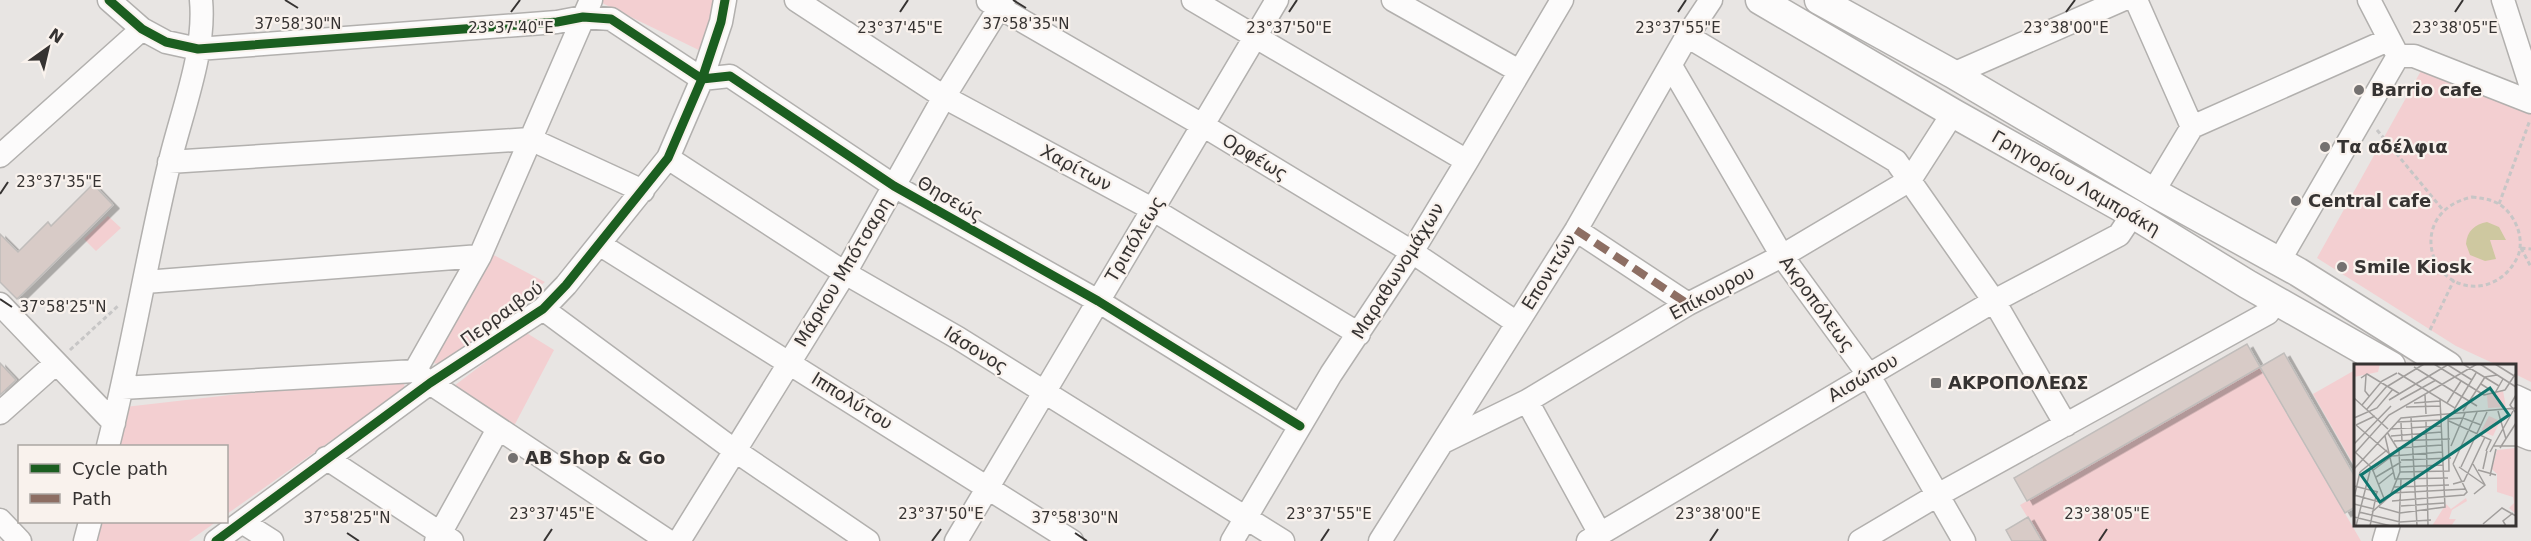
<svg xmlns="http://www.w3.org/2000/svg" width="2531" height="541" font-family="'DejaVu Sans',sans-serif">
<style>
.green{fill:#f3cfd1}
.water{fill:#cec8a0}
.building{fill:#d8cbc7;stroke:#c0bdbb;stroke-width:1.5;filter:url(#shadow)}
.lines{fill:none;stroke-linecap:round;stroke-linejoin:round}
.minor-casing{stroke:#b2b0ae;stroke-width:25}
.major-casing{stroke:#b2b0ae;stroke-width:31}
.path{stroke:#c7c6c6;stroke-width:3;stroke-dasharray:4.5 3;stroke-linecap:butt}
.minor{stroke:#fcfbfb;stroke-width:22}
.major{stroke:#fcfbfb;stroke-width:28}
.quiet{stroke:#8d6e63;stroke-width:8;stroke-dasharray:15 8;stroke-linecap:butt}
.cycleway-casing{stroke:#f9f2ed;stroke-width:13}
.cycleway{stroke:#1b5e20;stroke-width:9}
.ticks{fill:none;stroke:#363332;stroke-width:2}
.poi-dot{fill:#747170;stroke:#f9f2ed;stroke-width:2}
.labels{text-anchor:middle;stroke-width:4.5;stroke-linejoin:round;paint-order:stroke}
.poi-label{font-size:18px;font-weight:bold;fill:#363332;stroke:#f9f2ed;text-anchor:start}
.street-label{font-size:18px;fill:#363332;stroke:#f9f2ed}
.inset-road{fill:none;stroke:#a19e9c;stroke-width:1.5}
.view{fill:#0f766e;fill-opacity:0.15;stroke:#0f766e;stroke-width:3}
.inset-edge{fill:none;stroke:#363332;stroke-width:3}
.ticks-label{font-size:15px;text-anchor:middle;fill:#363332;stroke:#f9f2ed;stroke-width:4.5;stroke-linejoin:round;paint-order:stroke}
</style>
<defs>
<filter id="shadow"><feDropShadow dx="6" dy="3.5" stdDeviation="0" flood-color="#0004"/></filter>
</defs>
<rect width="100%" height="100%" fill="#e8e5e3"/>
<path class="green" d="M601,0H718L709,55L600,2Z
M2422,69L2531,110V382L2515,374L2514,366L2497,365L2456,346L2317,258Z
M108,216L121,228L96,251L84,239Z
M486,251L545,282L442,365L434,363Z
M525,332L554,350L514,426L450,389Z
M2260,367L2361,541H2042L2020,505Z
M2355,370L2356,467H2355L2313,394Z
M405,375L404,389L227,514L226,446H117L125,407Z
M102,522H216L189,541H98Z"/>
<path class="water" d="M2487,222L2499,227L2506,240H2490L2496,259L2485,261L2470,255L2466,244C2467,231 2475,224 2487,222Z"/>
<path class="building" d="M93,184L113,205L17,299L0,282V234L18,252L48,222L51,226Z
M2247,344L2260,367L2027,501L2014,478Z
M2284,353L2355,477V507L2345,513L2260,367Z
M0,363L16,380L0,395Z
M2028,517L2042,541H2012L2006,530Z"/>
<g class="lines">
<defs>
<path id="minor" d="M109,0L142,29L166,42L198,49L557,22L583,17L611,19L702,79L730,76L894,186L1098,301L1300,426
M591,0L480,256L415,371L430,383L668,541
M796,0L944,97L1152,209L1359,334
M1193,0L1467,161
M1393,0L1519,71
M2136,0L2192,127
M2369,0L2398,56H2414L2531,102
M2503,0L2531,87
M988,1L1204,126L1412,252L1517,323
M1687,36L1896,161L1994,301L2066,425
M1671,66L1782,256L1868,374L1964,541
M1953,74L2122,0
M0,156L142,29
M668,158L845,273L958,338L1283,541
M169,162L530,139L643,191
M2153,192L2192,127L2388,40
M1576,230L1688,304
M599,244L1072,541
M2278,263L2398,56
M145,282L480,256
M0,304L114,423
M543,309L734,450L868,541
M122,388L415,371
M1527,401L1600,534
M0,413L55,364
M1443,442L1527,401L1688,304L1782,256L1910,180L1953,113
M108,446C132,352 147,255 170,161C182,111 206,51 201,0
M326,458L452,541
M0,520L20,541
M242,522L272,541
M85,541L90,522
M216,541L430,383L543,309L566,285L668,158L702,79L721,22L725,0
M436,541L498,429
M679,541L845,273L944,97L1004,0
M956,541L1277,0
M1232,541L1331,374L1412,252L1467,161L1562,0
M1380,541L1576,230L1687,36L1711,0
M1588,541L1994,301L2119,235L2133,214
M1860,541L1936,496L2268,313L2277,300
M2384,541L2389,524"/>
<path id="major" d="M1760,0L1953,113L2133,214L2247,284L2391,366
M1819,0L1953,74L2153,192L2298,272L2448,366
M2514,399L2531,407
M2514,429L2531,436"/>
</defs>
<use href="#minor" class="minor-casing"/>
<use href="#major" class="major-casing"/>
<path class="path" d="M2377,130L2443,210
M2472,197C2481,198 2490,199 2499,204C2515,214 2525,238 2518,256C2511,271 2500,281 2485,285C2429,297 2404,212 2472,197Z
M2499,204L2530,120
M2521,248L2531,267
M2521,248L2531,249
M2430,330L2454,280
M70,350L118,306"/>
<use href="#minor" class="minor"/>
<use href="#major" class="major"/>
<path class="quiet" d="M1576,230L1688,304"/>
<defs>
<path id="cycleway" d="M109,0L142,29L166,42L198,49L557,22L583,17L611,19L702,79L730,76L894,186L1098,301L1300,426
M216,541L430,383L543,309L566,285L668,158L702,79L721,22L725,0"/>
</defs>
<use href="#cycleway" class="cycleway-casing"/>
<use href="#cycleway" class="cycleway"/>
</g>
<path class="ticks" d="M285,0L298,8M1013,0L1026,8M511,12L520,0M900,12L908,0M1289,12L1297,0M1678,12L1686,0M2066,12L2075,0M2455,12L2463,0M0,194L8,182M0,299L12,307M347,533L359,541M1075,533L1087,541M544,541L552,529M932,541L941,529M1321,541L1329,529M1710,541L1718,529M2099,541L2107,529"/>
<g class="poi-dot">
<circle cx="2359" cy="90" r="6"/>
<circle cx="2325" cy="147" r="6"/>
<circle cx="2296" cy="201" r="6"/>
<circle cx="2342" cy="267" r="6"/>
<rect x="1930" y="377" width="12" height="12" rx="3"/>
<circle cx="513" cy="458" r="6"/>
</g>
<g class="labels">
<g class="poi-label">
<text x="2371" y="96">Barrio cafe</text>
<text x="2337" y="153">Τα αδέλφια</text>
<text x="2308" y="207">Central cafe</text>
<text x="2354" y="273">Smile Kiosk</text>
<text x="1948" y="389">ΑΚΡΟΠΟΛΕΩΣ</text>
<text x="525" y="464">AB Shop &amp; Go</text>
</g>
<g class="street-label">
<text transform="translate(1255 157) rotate(31)" y="6">Ορφέως</text>
<text transform="translate(1076 168) rotate(28)" y="6">Χαρίτων</text>
<text transform="translate(2076 183) rotate(30)" y="6">Γρηγορίου Λαμπράκη</text>
<text transform="translate(950 199) rotate(30)" y="6">Θησεώς</text>
<text transform="translate(1135 239) rotate(-59)" y="6">Τριπόλεως</text>
<text transform="translate(1398 271) rotate(-58)" y="6">Μαραθωνομάχων</text>
<text transform="translate(843 272) rotate(-59)" y="6">Μάρκου Μπότσαρη</text>
<text transform="translate(1549 272) rotate(-58)" y="6">Επονιτών</text>
<text transform="translate(1712 293) rotate(-28)" y="6">Επίκουρου</text>
<text transform="translate(1817 304) rotate(54)" y="6">Ακροπόλεως</text>
<text transform="translate(502 314) rotate(-36)" y="6">Περραιβού</text>
<text transform="translate(976 350) rotate(32)" y="6">Ιάσονος</text>
<text transform="translate(1863 378) rotate(-30)" y="6">Αισώπου</text>
<text transform="translate(852 401) rotate(32)" y="6">Ιππολύτου</text>
</g>
</g>
<g transform="translate(2354 364)">
<rect width="162" height="162" fill="#e8e5e3"/>
<path d="M0,0H26L24,8L0,13ZM149,27L152,43L134,44L133,31ZM135,52L146,57L139,72L127,67ZM162,84V150L155,144L160,139L159,133L143,128V110L138,105L143,86ZM112,134L113,137L98,146L95,155H102L97,162H78L92,140L97,145Z" fill="#f3cfd1"/>
<path class="inset-road" d="M80,0L130,31M109,0L145,22M126,0L162,23M141,0L162,13M94,1L118,16M60,3L123,42M44,9L101,44L100,48M12,11L11,27L15,32M7,14L13,10L46,30M127,20L141,29L149,15M34,22L70,0M151,26L162,9M71,31L72,50M130,31L151,26M162,31L156,41L162,49M0,34L34,65M35,36L95,0M46,36L82,16M60,39L86,37M93,39L107,17M8,41L28,17L43,9M52,43L87,42M101,44L122,9M13,45L33,22M109,47L131,13L143,11M144,47L152,75M57,53L63,162M0,54L23,44L39,25M94,55L109,54L127,61M72,57L74,162M95,57L137,76L132,87M43,58L87,56M47,59L48,77M2,61L38,92M2,61L21,52M36,65L87,62M31,72L41,115L94,114M37,72L88,68M40,77L96,75M0,80L37,42M97,82L111,49M139,82H162M44,84L88,81M146,84L162,59M1,88L18,104L31,137M136,88L159,47M1,89L35,51L123,0M38,92L88,88M47,96L97,94M99,100L123,48M119,100L131,121L120,130M46,103L89,101M105,103L131,121M107,103L133,48M0,105L47,54L162,44M129,105L133,87M124,106L142,111M18,107L38,92M6,108L33,86M46,108L95,107L94,50M136,112L142,85M22,113L47,98M25,120L40,108M99,120L110,117L131,73M0,122L24,128M40,123L95,121M38,129L112,125M0,131L29,139M0,134L6,108M38,137L110,131L113,128L99,100M0,140L20,145M47,142L90,139M25,143L46,149L91,143L86,35M5,148L46,158L77,156M18,148L36,132L46,108L45,87L33,68M0,153L37,162M129,160L148,144L162,152M2,162L16,107M16,162L23,127M45,162L47,115M152,162L149,157L159,149"/>
<path class="view" d="M136,24L155,51L26,138L7,111Z"/>
<rect width="162" height="162" class="inset-edge"/>
</g>
<g class="ticks-label">
<text x="298" y="29">37°58'30"N</text>
<text x="1026" y="29">37°58'35"N</text>
<text x="511" y="33">23°37'40"E</text>
<text x="900" y="33">23°37'45"E</text>
<text x="1289" y="33">23°37'50"E</text>
<text x="1678" y="33">23°37'55"E</text>
<text x="2066" y="33">23°38'00"E</text>
<text x="2455" y="33">23°38'05"E</text>
<text x="59" y="187">23°37'35"E</text>
<text x="63" y="312">37°58'25"N</text>
<text x="552" y="519">23°37'45"E</text>
<text x="941" y="519">23°37'50"E</text>
<text x="1329" y="519">23°37'55"E</text>
<text x="1718" y="519">23°38'00"E</text>
<text x="2107" y="519">23°38'05"E</text>
<text x="347" y="523">37°58'25"N</text>
<text x="1075" y="523">37°58'30"N</text>
</g>
<rect x="18" y="445" width="210" height="78" fill="#f9f2ed" stroke="#aba6a2" stroke-width="1.5"/>
<rect x="30" y="464" width="30" height="9" fill="#1b5e20" stroke="#aba6a2" stroke-width="1.5"/>
<text x="72" y="475" font-size="18" fill="#363332">Cycle path</text>
<rect x="30" y="494" width="30" height="9" fill="#8d6e63" stroke="#aba6a2" stroke-width="1.5"/>
<text x="72" y="505" font-size="18" fill="#363332">Path</text>
<g transform="translate(48 48) rotate(34)" stroke="#f9f2ed" stroke-width="4.5" paint-order="stroke">
<path d="M0-4.5L10 22L0 15L-10 22Z" fill="#363332"/>
<text y="-9" font-size="16" font-weight="bold" text-anchor="middle" fill="#363332">N</text>
</g>
</svg>
